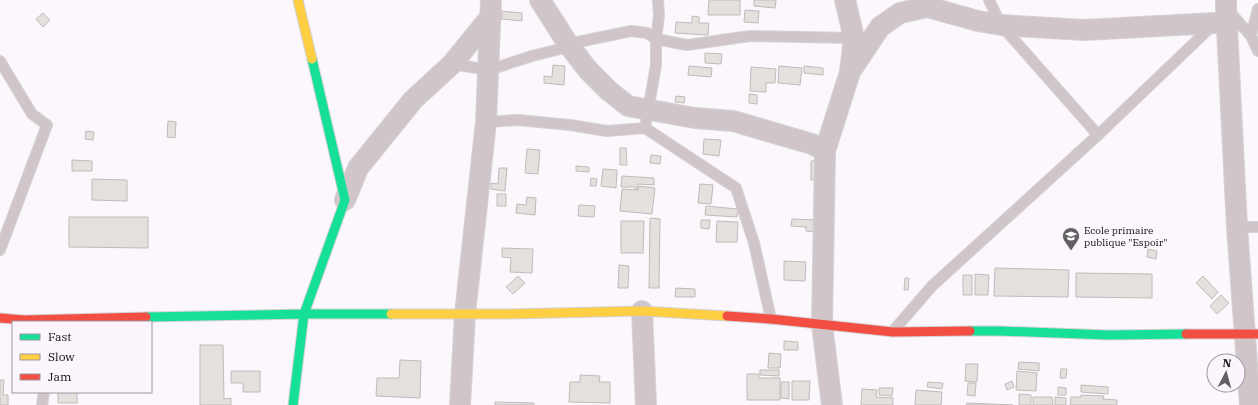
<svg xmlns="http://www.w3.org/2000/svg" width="1258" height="405" font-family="'IBM Plex Serif',serif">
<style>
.building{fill:#e5e0de;stroke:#c0bbba}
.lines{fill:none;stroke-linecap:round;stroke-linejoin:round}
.lane-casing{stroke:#d5d2d6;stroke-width:12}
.street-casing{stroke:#d5d2d6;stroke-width:22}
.fast-casing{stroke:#d5d2d6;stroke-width:11}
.slow-casing{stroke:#d5d2d6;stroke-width:11}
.jam-casing{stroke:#d5d2d6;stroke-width:11}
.lane{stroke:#d0c6c9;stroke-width:10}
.street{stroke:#d0c6c9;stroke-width:20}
.fast{stroke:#16e098;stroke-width:9}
.slow{stroke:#ffcf43;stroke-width:9}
.jam{stroke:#f24e42;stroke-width:9}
.labels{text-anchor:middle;stroke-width:3.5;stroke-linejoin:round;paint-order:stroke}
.poi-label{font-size:10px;fill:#100b12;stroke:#fcf5fe;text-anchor:start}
</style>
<rect width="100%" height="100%" fill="#fbf7fc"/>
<path class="building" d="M709,0H740V15H708Z
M754,0H776L775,8L754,6Z
M745,10L759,11L758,23L744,22Z
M501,11L522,13V21L501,19Z
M43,13L50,20L43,27L36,19Z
M692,16L699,17V23H709L708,35L675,33L676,22L692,23Z
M705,53L722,54L721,64L705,63Z
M553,65L565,66L564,85L544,83V76L552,77Z
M689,66L712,68L711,77L688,75Z
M779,66L802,68L800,85L778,83Z
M804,66L823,68V75L804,73Z
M751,67L776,69L775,83H766V92L750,91Z
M749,94L757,95V104L749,103Z
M676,96L685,97L684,103L675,102Z
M168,121L176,122L175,138L167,137Z
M86,131L94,132L93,140L85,139Z
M704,139L721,140L719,156L703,154Z
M620,148H626L627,165H620Z
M527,149L540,150L538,174L525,173Z
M651,155L661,156L660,164L650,163Z
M72,160L92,161V171H72Z
M821,160V180H811V161Z
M576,166L589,167V172L576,171Z
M499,168H507L505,191L491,189V183L498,184Z
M603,169L617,170L616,188L601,186Z
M622,176L654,178V185L638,184L637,189H635V187H621Z
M591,178L597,179L596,186H590Z
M92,179L127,180V201L92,200Z
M700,184L713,185L711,204L698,203Z
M639,186L655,188L652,214L620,211L622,189L638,190Z
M497,194H506V206H497Z
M527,197L536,198L535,215L516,213L517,204L526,205Z
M579,205L595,206L594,217L578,216Z
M706,206L738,209L737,217L705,215Z
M69,217H148V248L69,247Z
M650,218L660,219L659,288H649Z
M792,219L818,220L817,232L806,231V227L791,226Z
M701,220H710L709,229L701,228Z
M621,221H644L643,253H621Z
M717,221L738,222L737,242H716Z
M502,248L533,249L532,273L510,272L511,258L502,257Z
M1148,249L1157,251L1156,259L1147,257Z
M784,261L806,262L805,281L784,280Z
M619,265L629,266L628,288H618Z
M995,268L1069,270L1068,297L994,296Z
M1076,273L1152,274V298L1076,297Z
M975,274L989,275L988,295H975Z
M963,275H972V295H963Z
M518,276L525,283L513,294L506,287Z
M1203,276L1218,292L1212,299L1196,283Z
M905,278H909L908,290H904Z
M676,288L695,289V297H675Z
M1221,295L1229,303L1217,314L1210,306Z
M784,341L798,342V350H784Z
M200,345H223L224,399L231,398V405H200Z
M769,353L781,354L780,368H768Z
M400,360L421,361L420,398L376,396L377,378H399Z
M1019,362L1039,363V371L1018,369Z
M966,364H978L977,382L965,381Z
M1061,369H1067L1066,378H1060Z
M760,370H779V376L760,375Z
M231,371H260V392H243V383H231Z
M1017,371L1037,373L1036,391L1016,390Z
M747,374H759V378H780V400H747Z
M580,375L600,376L599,382H610V403L569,402L570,382H580Z
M0,380H4L3,395H8V405H0Z
M792,381H810L809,400H792Z
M1012,381L1014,387L1007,390L1005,384Z
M781,382H789V399L781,398Z
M928,382L943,383L942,389L927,387Z
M968,383H976L975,396L967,395Z
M1081,385L1108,387V394L1081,392Z
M1058,387L1066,388V395H1058Z
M879,388H893L892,396L879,395Z
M862,389L877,390L876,397L893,398V405H861Z
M916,390L942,392L941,405H915Z
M58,392H77V403H58Z
M1019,394L1031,395V405H1019Z
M1081,395L1104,396L1103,399L1117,400V405H1070L1071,397H1081Z
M1033,397H1052L1053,405H1033Z
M1055,397L1066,398V405H1055Z
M495,402L534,403V405H495Z
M967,403L1013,405H966Z"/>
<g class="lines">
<defs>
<path id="lane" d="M658,0L659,16L656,39V65L645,128L736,188L754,243L771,319
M989,0L1001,25L1098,135
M1228,10L1251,36L1258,51
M1251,36L1258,9
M0,61L32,114L47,125L0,250
M452,64L489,70L532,56L560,49L568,44L631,31L647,33L656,39L687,45L750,36L854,38
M486,122L518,120L570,125L607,131L645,128
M1237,227H1258
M894,330L932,286L1098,135L1213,25
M42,405L44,392"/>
<path id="street" d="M540,0L568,44L588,70L608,90L628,106L695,118L733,121L812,144L825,151
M1226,0V8L1237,227L1250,405
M852,69L880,27L900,13L927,7L978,21L1001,25L1084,30L1215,23
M345,200L358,168L413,100L452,64L492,15
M642,311L646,405
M460,405L465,314L486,122L491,0
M832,405L822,325L825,151L850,72L854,38L845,0"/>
<path id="fast" d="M146,317L304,314H391
M970,331H999L1109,335L1186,334
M293,405L304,314L345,200L312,59"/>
<path id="slow" d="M298,0L312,59
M391,314H509L642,311L727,316"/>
<path id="jam" d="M727,316L771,319L893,332L970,331
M0,318L24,320L146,317
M1186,334H1258"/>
</defs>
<use href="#lane" class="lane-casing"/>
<use href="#street" class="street-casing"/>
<use href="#fast" class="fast-casing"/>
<use href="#slow" class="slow-casing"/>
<use href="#jam" class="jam-casing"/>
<use href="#lane" class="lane"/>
<use href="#street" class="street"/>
<use href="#fast" class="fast"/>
<use href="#slow" class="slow"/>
<use href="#jam" class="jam"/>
</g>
<defs>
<symbol id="school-pin" viewBox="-11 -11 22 30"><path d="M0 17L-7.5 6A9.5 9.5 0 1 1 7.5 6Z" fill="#625e64" stroke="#fcf5fe"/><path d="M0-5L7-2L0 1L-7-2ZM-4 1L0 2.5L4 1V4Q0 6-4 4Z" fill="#fff"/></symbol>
</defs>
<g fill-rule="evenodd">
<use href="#school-pin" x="1061" y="226" width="20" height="27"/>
</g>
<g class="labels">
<g class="poi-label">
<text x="1084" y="234">Ecole primaire<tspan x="1084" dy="12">publique "Espoir"</tspan></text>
</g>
</g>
<rect x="12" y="321" width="140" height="72" fill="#fcf5fe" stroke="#9e97a0"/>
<rect x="20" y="334" width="20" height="6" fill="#16e098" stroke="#9e97a0"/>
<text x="48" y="341" font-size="12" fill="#100b12">Fast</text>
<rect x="20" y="354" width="20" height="6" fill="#ffcf43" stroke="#9e97a0"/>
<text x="48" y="361" font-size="12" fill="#100b12">Slow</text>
<rect x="20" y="374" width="20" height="6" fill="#f24e42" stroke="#9e97a0"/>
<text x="48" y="381" font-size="12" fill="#100b12">Jam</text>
<g transform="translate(1226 373) rotate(6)"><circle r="19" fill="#fcf5fe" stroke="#9e97a0"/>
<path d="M0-3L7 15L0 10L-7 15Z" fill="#625e64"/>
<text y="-6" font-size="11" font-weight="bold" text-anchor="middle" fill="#100b12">N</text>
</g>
</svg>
